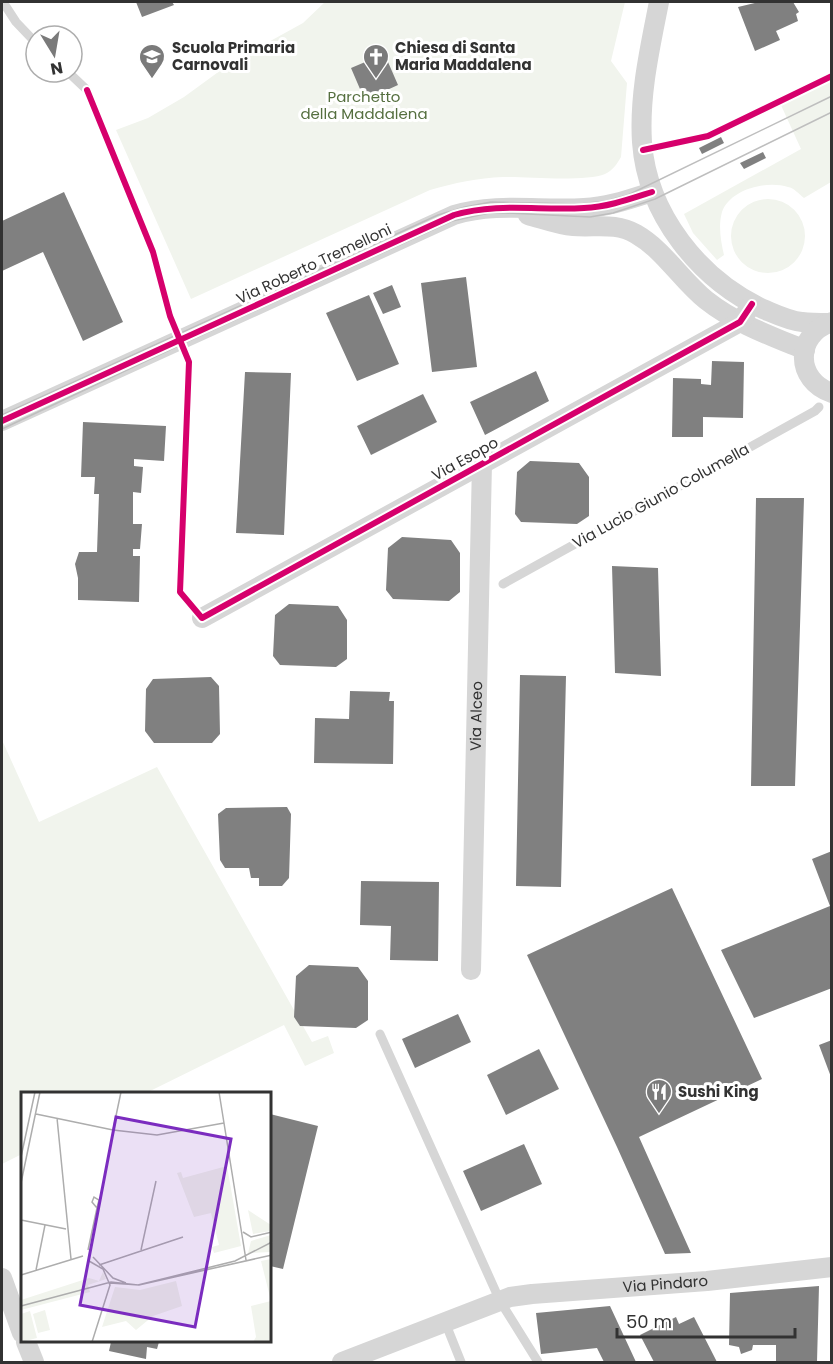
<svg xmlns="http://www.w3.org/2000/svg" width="833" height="1364" font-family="Poppins,sans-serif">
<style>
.green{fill:#f1f4ed}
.building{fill:#808080}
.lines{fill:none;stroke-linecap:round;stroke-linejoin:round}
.lane{stroke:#d6d6d6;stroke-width:9}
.street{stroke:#d6d6d6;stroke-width:20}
.tram{stroke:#bebebe;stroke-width:1.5}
.cycleway-casing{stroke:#fff;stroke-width:10}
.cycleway{stroke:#d6006c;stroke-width:6}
.labels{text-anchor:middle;stroke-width:6;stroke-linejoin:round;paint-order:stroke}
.poi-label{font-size:15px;font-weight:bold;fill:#323232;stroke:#fff;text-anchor:start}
.park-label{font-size:15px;fill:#556f3f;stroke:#fff}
.street-label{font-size:15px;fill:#323232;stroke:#fff}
.inset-road{fill:none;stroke:#adadad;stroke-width:1.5}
.view{fill:#7b2cbf;fill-opacity:0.15;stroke:#7b2cbf;stroke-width:3}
.inset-edge{fill:none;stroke:#323232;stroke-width:3}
</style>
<rect width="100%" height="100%" fill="#fff"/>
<path class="green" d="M325,2H625L611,61L627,83L621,157C617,164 613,170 605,174C586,182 528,177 503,177C478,178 454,183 430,190L191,299L116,130L148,118L184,97L232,62L303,23Z
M831,78V182L804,198C799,194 794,188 788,187C767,180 730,189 722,212C718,226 721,242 724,255L717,260L693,233L684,214L801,149L780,103Z
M731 236a37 37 0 1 1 74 0a37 37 0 1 1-74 0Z
M2,740L39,822L157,767L312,1042L328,1036L334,1053L305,1066L284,1025L144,1094H22V1154L2,1164Z"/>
<path class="building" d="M136,2H172L174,5L142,17Z
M759,2H793L799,12L796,14L798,21L776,31L780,40L755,51L738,7Z
M377,57L381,65L388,62L398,85L376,95L375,92L363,96L351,68Z
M721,137L724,143L702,154L699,148Z
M763,152L766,158L744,169L740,163Z
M64,192L123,322L83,341L43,252L2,271V221Z
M466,277L477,367L432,372L421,283Z
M392,285L401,307L383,314L373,293Z
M369,295L399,364L357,381L326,313Z
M712,361L744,362L743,418L703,417V437H672L673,378L701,379V384L711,385Z
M536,371L549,401L485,435L470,402Z
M245,372L291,373L284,535L236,533Z
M423,394L437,422L371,455L357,426Z
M83,422L166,426L164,461L134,459V466L143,467L141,493L133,492V524H142L140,549H133V556H140L139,602L78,600V578L75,564L79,552H97L99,494H94L95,477H81Z
M530,461L579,463L589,477V516L577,524L521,522L515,514L517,472Z
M756,498H804L795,786H751Z
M402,537L451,540L460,553V592L449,601L393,599L386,590L388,548Z
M612,566L658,568L661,676L615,673Z
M289,604L338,606L347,620V659L336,667L280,665L273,656L275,615Z
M520,675L566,676L561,887L516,886Z
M211,677L219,686L220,734L212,743H154L145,731L146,689L153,679Z
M350,691L390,692L389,701H394L393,764L314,763L315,718L349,719Z
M287,807L291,814L289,878L282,886H259V878H251L249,868H225L220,860L218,814L226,808Z
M832,851V988L754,1018L721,950L830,906L812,859Z
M361,881L439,882L438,961L390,960L391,926L360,925Z
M672,888L762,1079L639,1137L691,1253L665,1254L617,1147L527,955Z
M309,965L358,967L368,981V1020L356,1028L300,1026L294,1017L296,976Z
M458,1014L471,1042L415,1068L402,1039Z
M832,1040V1077H831L819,1045Z
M539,1049L559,1089L506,1115L487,1075Z
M270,1114L318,1126L283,1269L270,1266Z
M524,1144L542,1184L481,1211L463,1171Z
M819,1286L817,1362H776V1345H753L752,1350L741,1354L739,1347L729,1345L730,1293Z
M610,1306L636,1362H604L597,1348L541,1354L536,1313Z
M676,1317L679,1324L694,1317L717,1362H654L640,1335Z
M111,1342H159L157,1349L147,1347L146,1359L109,1351Z"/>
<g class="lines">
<path class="lane" d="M3,2L16,22L36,43
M68,72L87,90
M503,584L815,411L819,407
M380,1034L500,1301L538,1362
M445,1322L461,1362"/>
<g class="street">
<path d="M659,2C650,48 639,95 642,142C647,214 699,279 763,309C775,314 789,321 802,322C811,323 820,323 829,323"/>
<path d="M528,215C543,219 558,225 573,226C595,228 615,222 636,234C664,250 681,280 706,300C735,323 771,336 805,350"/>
<path d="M832,322C794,334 795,381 832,393"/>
<path d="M2,421L454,215C497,202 541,211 584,208C608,207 630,199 652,192"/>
<path d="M202,618L740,322L752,304"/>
<path id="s1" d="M471,970L482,463"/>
<path d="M2,1278L22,1333"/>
<path d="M26,1342L34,1362"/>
<path id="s2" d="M342,1362L510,1297L532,1294L707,1281L832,1267"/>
</g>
<path class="tram" d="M2,415L438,215L465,207L491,202L580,204L606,201L628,195L832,96
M2,429L182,344L452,221L489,213H506L590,217L613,213L655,199L832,112"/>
<defs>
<path id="cycleway" d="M87,90L153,252L170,316L189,362L180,592L202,618L740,322L752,304
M643,150L708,136L832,76
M2,421L454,215C497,202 541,211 584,208C608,207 630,199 652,192"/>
</defs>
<use href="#cycleway" class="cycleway-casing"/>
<use href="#cycleway" class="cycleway"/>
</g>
<defs>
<symbol id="school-pin" viewBox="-11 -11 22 30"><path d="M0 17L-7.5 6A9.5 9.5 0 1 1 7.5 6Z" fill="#7a7a7a" stroke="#fff"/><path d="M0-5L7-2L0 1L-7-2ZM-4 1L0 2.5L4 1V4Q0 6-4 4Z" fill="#fff"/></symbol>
<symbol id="church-pin" viewBox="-11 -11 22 30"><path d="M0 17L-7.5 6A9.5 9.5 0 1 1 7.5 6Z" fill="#7a7a7a" stroke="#fff"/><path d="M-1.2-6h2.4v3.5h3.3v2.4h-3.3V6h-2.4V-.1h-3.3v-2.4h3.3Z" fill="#fff"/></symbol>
<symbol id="restaurant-pin" viewBox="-11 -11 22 30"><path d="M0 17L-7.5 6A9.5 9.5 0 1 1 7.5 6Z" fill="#7a7a7a" stroke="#fff"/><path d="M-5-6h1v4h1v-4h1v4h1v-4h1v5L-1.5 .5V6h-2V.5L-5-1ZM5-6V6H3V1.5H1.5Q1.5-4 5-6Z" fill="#fff"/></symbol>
</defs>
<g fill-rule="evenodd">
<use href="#school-pin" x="137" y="42" width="30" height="40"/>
<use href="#church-pin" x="361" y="42" width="30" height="40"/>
<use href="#restaurant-pin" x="644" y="1077" width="30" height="40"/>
</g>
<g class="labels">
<g class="poi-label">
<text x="172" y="53">Scuola Primaria<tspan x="172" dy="17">Carnovali</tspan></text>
<text x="395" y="53">Chiesa di Santa<tspan x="395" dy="17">Maria Maddalena</tspan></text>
<text x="678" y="1097">Sushi King</text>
</g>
<g class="park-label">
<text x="364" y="102">Parchetto<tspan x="364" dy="17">della Maddalena</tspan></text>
</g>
<g class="street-label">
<text transform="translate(314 264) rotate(-25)" y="5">Via Roberto Tremelloni</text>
<text transform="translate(465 459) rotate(-29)" y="5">Via Esopo</text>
<text transform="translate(661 496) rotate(-29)" y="5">Via Lucio Giunio Columella</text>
<text dy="5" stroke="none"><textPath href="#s1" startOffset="254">Via Alceo</textPath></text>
<text dy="5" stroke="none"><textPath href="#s2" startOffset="336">Via Pindaro</textPath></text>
</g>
</g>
<g transform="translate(21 1092)">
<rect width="250" height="250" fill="#fff"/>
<path d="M206,74L220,154L193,161L191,155L198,153L190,121L173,125L156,81L160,80L162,86ZM227,118L250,133V139L232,142ZM250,143V160L227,161L230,149ZM250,167V250H232L235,245L230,214L250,209L240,169ZM82,180L85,187L67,193L69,200L0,218V208L68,186L78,189ZM155,189L161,214L132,224L115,238L105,229L81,235L94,195L119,198ZM24,218L29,238L17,241L12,222ZM9,219L16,246L0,250V222Z" fill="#f1f4ed"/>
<path class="inset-road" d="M198,0L225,168M15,22L92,38L136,43L203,31M36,26L50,167M92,38L100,0M0,65L14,0M0,91L19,0M0,128L45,137M222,140L230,145L251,140M67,158L76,116L78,108L73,105L71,110L76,116M120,158L135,89M72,165L92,186L105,191M68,169L82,177L89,193L71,250M78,173L162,145M15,178L24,133M0,183L62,164M89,191L118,193L251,163M0,214L90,190L117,193L214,169L251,150"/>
<path class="view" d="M95,25L210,47L174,235L59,213Z"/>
<rect width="250" height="250" class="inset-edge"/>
</g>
<rect width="833" height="1364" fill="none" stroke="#323232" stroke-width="6"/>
<g transform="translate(54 54) rotate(169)"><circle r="28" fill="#ffffff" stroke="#adadad" stroke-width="1.5"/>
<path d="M0-4.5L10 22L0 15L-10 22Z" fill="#7a7a7a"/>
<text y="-9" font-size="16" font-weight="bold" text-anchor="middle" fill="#323232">N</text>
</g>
<path d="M617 1328v9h178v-9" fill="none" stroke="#323232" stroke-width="3"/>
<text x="626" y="1328" font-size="18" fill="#323232" stroke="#ffffff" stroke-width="4.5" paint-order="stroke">50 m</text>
</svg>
